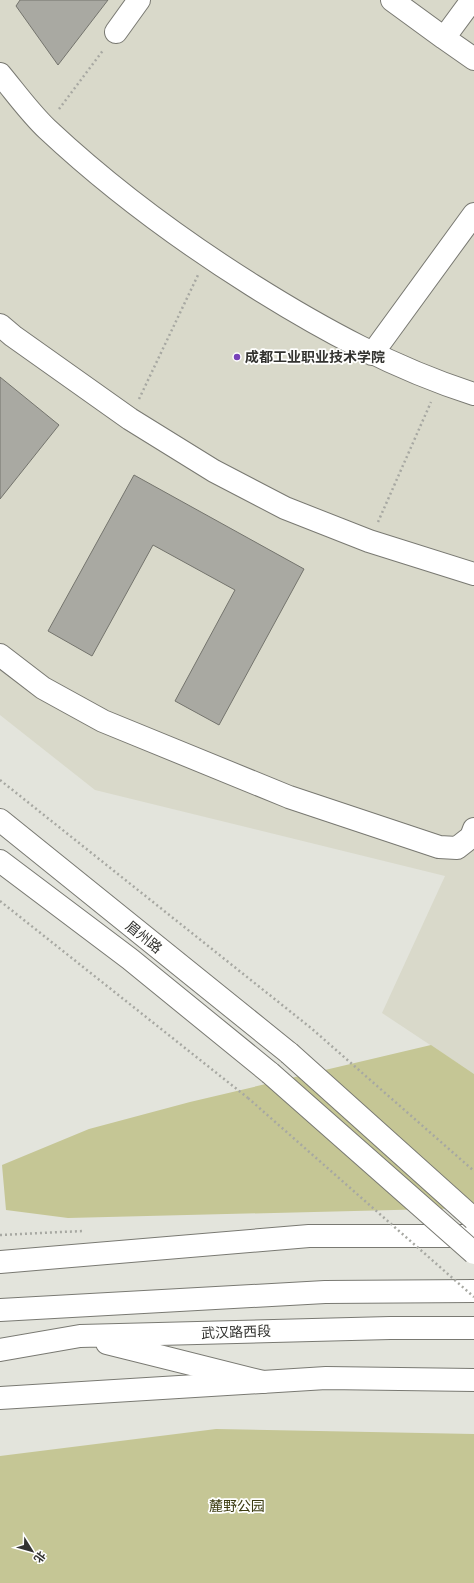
<svg xmlns="http://www.w3.org/2000/svg" width="474" height="1583" font-family="Montserrat,'Noto Sans SC',sans-serif">
<style>
.built{fill:#d9d9ca}
.green{fill:#c5c695}
.building{fill:#a9a9a2;stroke:#74746d}
.lines{fill:none;stroke-linecap:round;stroke-linejoin:round}
.minor-casing{stroke:#797972;stroke-width:24}
.major-casing{stroke:#797972;stroke-width:24}
.highway-casing{stroke:#797972;stroke-width:24}
.path{stroke:#a7a8a2;stroke-width:2.5;stroke-dasharray:2 3;stroke-linecap:butt}
.minor{stroke:#fff;stroke-width:22}
.major{stroke:#fff;stroke-width:22}
.highway{stroke:#fff;stroke-width:22}
.major-bridge-casing{stroke:#797972;stroke-width:24;stroke-linecap:butt}
.path-bridge{stroke:#a7a8a2;stroke-width:2.5;stroke-dasharray:2 3;stroke-linecap:butt}
.major-bridge{stroke:#fff;stroke-width:22}
.poi-dot{fill:#7842b9;stroke:#fffffe;stroke-width:1.5}
.labels{text-anchor:middle;stroke-width:3.5;stroke-linejoin:round;paint-order:stroke}
.poi-label{font-size:14px;font-weight:bold;fill:#333330;stroke:#fffffe;text-anchor:start}
.street-label{font-size:14px;fill:#333330;stroke:#fffffe}
.park-label{font-size:14px;fill:#3b3b10;stroke:#fffffe}
</style>
<rect width="100%" height="100%" fill="#e3e4dc"/>
<path class="built" d="M0,0H474V1074L382,1013L445,876L95,790L0,715Z"/>
<path class="green" d="M431,1045L474,1074V1208L68,1218L6,1210L2,1165L89,1129L190,1102Z
M216,1429L474,1434V1583H0V1456Z"/>
<path class="building" d="M20,0H108L58,65L16,6Z
M0,377L59,425L0,499Z
M134,475L304,569L219,725L175,701L235,590L153,545L92,656L48,631Z"/>
<g class="lines">
<defs>
<path id="minor" d="M392,0L444,38L472,0
M116,32L139,0
M444,38L474,59
M0,74C15,92 30,113 47,129C110,188 179,239 252,285C322,329 395,369 474,394
M0,325L13,336L130,419L214,471L285,508L369,541L474,574
M372,354L474,214
M0,655L43,688L103,721L289,797L439,847L457,848L471,837L474,829"/>
<path id="major" d="M0,820L289,1053
M0,861L130,959L270,1073
M0,1262L309,1236H474
M0,1398L326,1378L474,1380"/>
<path id="highway" d="M0,1310L325,1292L474,1291
M107,1343L263,1382
M0,1350L80,1336L390,1328H474"/>
</defs>
<use href="#minor" class="minor-casing"/>
<use href="#major" class="major-casing"/>
<use href="#highway" class="highway-casing"/>
<path class="path" d="M59,109L104,49
M139,399L198,275
M378,522L431,402
M0,780L311,1028L474,1171
M0,901L248,1098
M0,1235L83,1231"/>
<use href="#minor" class="minor"/>
<use href="#major" class="major"/>
<use href="#highway" class="highway"/>
<defs>
<path id="major-bridge" d="M289,1053L474,1219
M270,1073L474,1253"/>
</defs>
<use href="#major-bridge" class="major-bridge-casing"/>
<path class="path-bridge" d="M248,1098L474,1297"/>
<use href="#major-bridge" class="major-bridge"/>
</g>
<circle class="poi-dot" cx="237" cy="357" r="4"/>
<g class="labels">
<g class="poi-label">
<text x="245" y="362">成都工业职业技术学院</text>
</g>
<g class="street-label">
<text transform="translate(144 937) rotate(39)" y="5">眉州路</text>
<text transform="translate(236 1332) rotate(-2)" y="5">武汉路西段</text>
</g>
<g class="park-label">
<text x="237" y="1511">麓野公园</text>
</g>
</g>
<g transform="translate(32 1551) rotate(127)" stroke="#fffffe" stroke-width="3" paint-order="stroke">
<path d="M0-3L7 15L0 10L-7 15Z" fill="#333330"/>
<text y="-6" font-size="11" font-weight="bold" text-anchor="middle" fill="#333330">北</text>
</g>
</svg>
